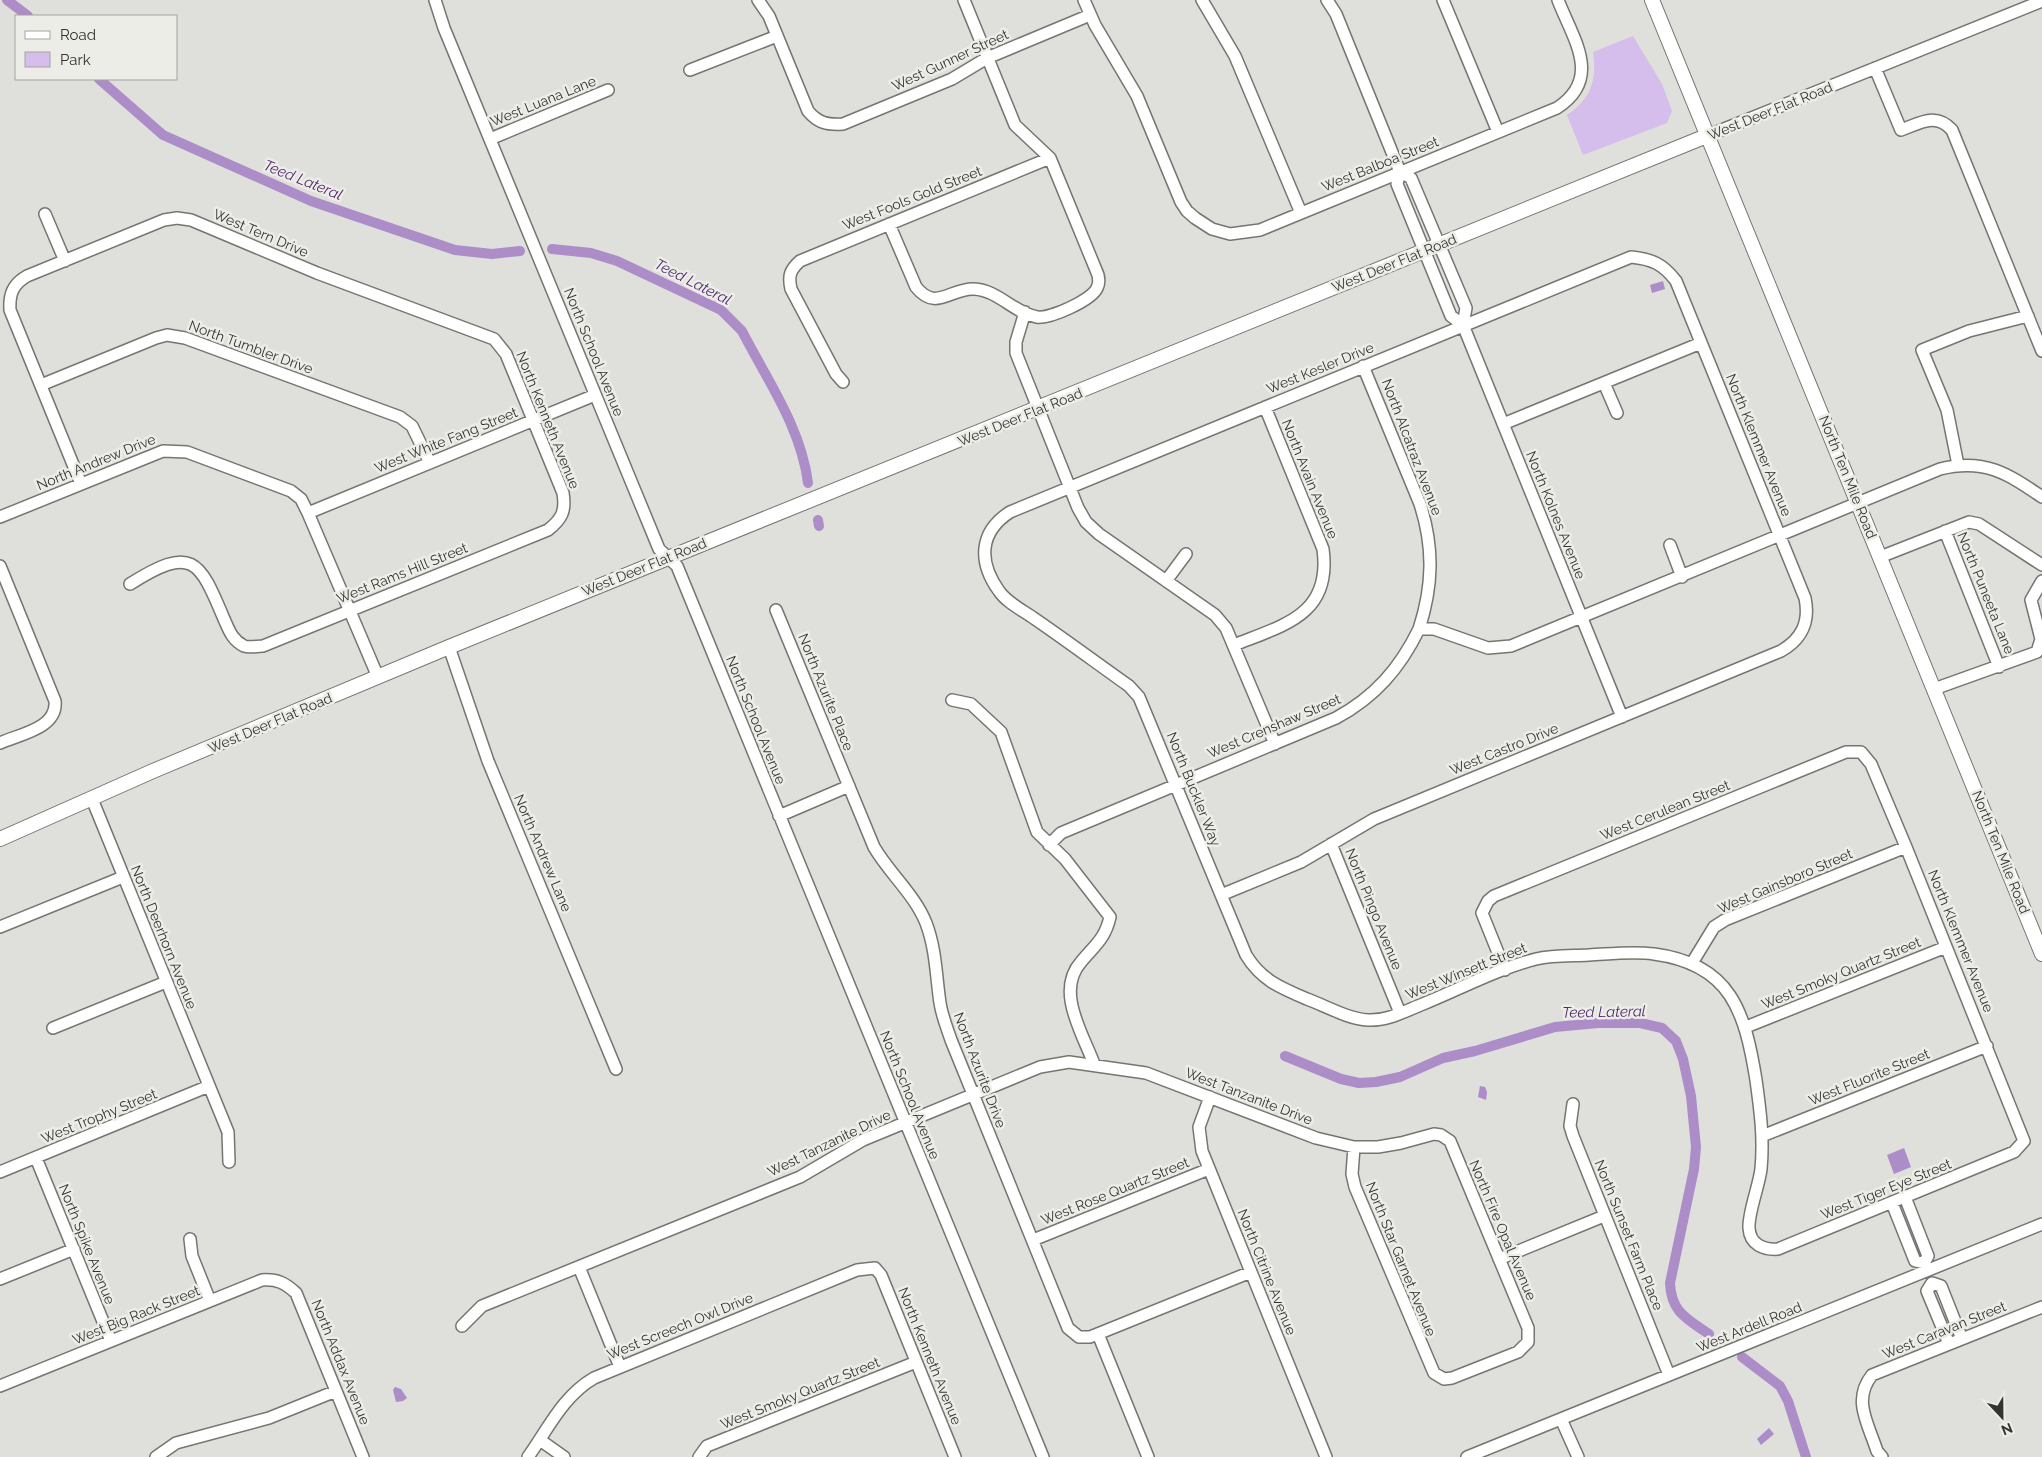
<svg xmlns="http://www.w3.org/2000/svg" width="2042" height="1457" font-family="Raleway,sans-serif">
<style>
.green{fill:#d5beeb}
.water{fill:#ac8dc8}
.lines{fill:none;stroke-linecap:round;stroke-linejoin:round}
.canal{stroke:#ac8dc8;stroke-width:10}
.minor-casing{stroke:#757571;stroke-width:14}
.major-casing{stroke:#757571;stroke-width:16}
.minor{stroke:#fff;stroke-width:11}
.major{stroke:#fff;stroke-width:14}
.labels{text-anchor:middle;stroke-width:5;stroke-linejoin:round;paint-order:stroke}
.street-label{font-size:14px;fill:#333331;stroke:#edede8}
.water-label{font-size:15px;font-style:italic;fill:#51286f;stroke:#edede8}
</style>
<rect width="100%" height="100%" fill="#dfe0db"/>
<path class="green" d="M1633,36L1662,84L1672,111L1667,123L1583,155L1567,115C1591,99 1597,80 1593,52Z"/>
<path class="water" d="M1663,281L1665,289L1652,293L1650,285Z
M1480,1086L1485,1087L1487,1092L1486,1100L1478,1097Z
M1904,1148L1911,1167L1894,1174L1887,1155Z
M395,1387L401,1389L407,1398L403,1401L396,1402L393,1390Z
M1769,1428L1774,1434L1761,1445L1757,1439Z"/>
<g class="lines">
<path class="canal" d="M7,0L28,16
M99,79L163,135L311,201L455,250L492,254L520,251
M552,249L591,253L617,261L721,310L742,331C767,380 801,427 808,483
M818,520L819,526
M1285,1056L1341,1079L1359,1083L1376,1082L1400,1077L1443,1058L1475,1051L1555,1027L1598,1023H1640L1662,1028L1676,1041L1683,1059L1691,1096L1696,1147L1694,1169L1670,1283C1671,1312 1687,1319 1709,1334
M1742,1357L1780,1386L1788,1401L1806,1457"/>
<defs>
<path id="minor" d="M435,0L444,28L659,549L677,566L1043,1457
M758,0L769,16L808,111C818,123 827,125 843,124L952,79L987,58L1090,15
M1084,0L1095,25L1137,96L1181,202L1187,211L1195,218L1212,229L1230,234L1260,230L1557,108C1603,78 1573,39 1558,0
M1202,0L1235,56L1301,213
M1327,0L1336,14L1400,172
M1443,0L1498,132
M1875,68L1901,130C1920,123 1936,112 1952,130L2042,351
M690,70L777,36
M1709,135L2042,1
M490,139L608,90
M45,214L65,261
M889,224L916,287C936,312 950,288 974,289C998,290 1014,313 1037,317C1050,319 1092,300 1097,288C1100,282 1099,276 1096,270L1050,158L1015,125L964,0
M1025,312L1016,342V353L1078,508L1086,522L1099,534L1215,615L1226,628L1275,744
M1463,325L1466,308L1411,178L1400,172L1397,184L1451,316L1463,325L1622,717
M1363,366L1420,504C1434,547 1433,586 1419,629
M843,382L836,374L791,289C788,276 790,270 800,261L1050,158
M1604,383L1617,413
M41,385L156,338L167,335L185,338L400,417L412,426L430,463
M1503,424L1701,343
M1958,465L1947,410L1922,350L1969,331L2028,316
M81,484L10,310C9,294 13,284 27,276L164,220L177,218L191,220L317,273L494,339L506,354L563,493C566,511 562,519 548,530L263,646C257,646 249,648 244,646C232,640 229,630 224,619C199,559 192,545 130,584
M308,513L595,395
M0,517L163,451L187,452L291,491L301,499L308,513L378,677
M1945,531L1999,667
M1670,545L1682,577
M1880,557L1969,522L1979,524L2042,565
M0,566L55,701C58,728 20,734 0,743
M1166,581L1186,554
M776,610L874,847C889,873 915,895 926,923C936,949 936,976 940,1003C942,1016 947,1028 951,1040L1068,1328L1079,1337H1090L1251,1272
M1234,645C1284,625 1332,615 1323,549L1265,407
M449,647L488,761L616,1069
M1934,689L2037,652L2041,639L2031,600L2042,581
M952,700L971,704L1001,732L1037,832L1065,859L1110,917C1105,939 1095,945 1081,962C1055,991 1083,1034 1094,1064
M92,799L228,1132L229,1162
M779,816L849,786
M1331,844L1400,1013
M1049,845L1061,833L1336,718C1375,697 1400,668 1419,629H1434L1488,648L1511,646L1940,469C1984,458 2007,473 2042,497
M1221,895L1301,862L1374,819L1781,651C1802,639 1810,622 1805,598L1676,281C1663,264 1652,259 1631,257L1010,512C979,532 978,562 999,591C1007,603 1024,611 1035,619C1067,641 1098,664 1129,686L1139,697L1246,955C1261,980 1281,988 1307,999C1326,1006 1348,1019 1368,1020C1388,1021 1405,1011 1423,1004C1460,989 1497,969 1536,959C1553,955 1571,956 1589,955C1610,954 1632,951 1654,954C1731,964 1745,1012 1756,1080C1760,1109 1764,1138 1761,1169C1759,1186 1748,1213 1749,1228C1750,1245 1764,1250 1778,1249L2014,1152L2024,1141L1906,847L1871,764L1861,752H1846L1494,896L1488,901L1482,913L1505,970
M0,927L123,877
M1692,963L1714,927L1725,920L1906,847
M1746,1027L1946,947
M53,1028L166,982
M1210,1097L1199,1127L1202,1151L1326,1457
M1573,1104L1570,1126L1573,1136L1669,1375
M1762,1136L1987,1046
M36,1158L111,1341
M0,1172L209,1086
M1892,1203L1915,1261L1924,1263L1928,1256L1905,1197
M190,1239L192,1256L210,1301
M1033,1240L1209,1169
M1499,1259L1604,1216
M579,1267L620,1367
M0,1279L74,1249
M462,1326L482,1306L800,1177L863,1140L1040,1067L1069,1062L1146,1073L1316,1138L1354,1147H1378L1401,1143L1434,1134L1441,1135L1450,1141L1528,1328V1342L1518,1352L1452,1378L1444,1379L1434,1373L1355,1187L1352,1174L1354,1147
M1098,1334L1148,1457
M1949,1344L1927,1291L1932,1283L1941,1286L1962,1339
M0,1386L262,1280C278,1279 285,1283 296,1293L363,1457
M1561,1419L1578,1457
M540,1440L564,1457
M156,1457L176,1443L269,1418L336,1391
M528,1457C548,1429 563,1396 594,1378L857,1270L875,1268L881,1275L955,1457
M699,1457L707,1446L916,1362
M1467,1457L2042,1224
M1882,1457L1877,1451C1868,1423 1852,1400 1872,1375L2042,1307"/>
<path id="major" d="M1652,0L2042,954
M0,839L153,771L449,647L1709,135"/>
</defs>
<use href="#minor" class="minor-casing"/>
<use href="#major" class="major-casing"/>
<use href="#minor" class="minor"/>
<use href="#major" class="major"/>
</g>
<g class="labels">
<g class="street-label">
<text transform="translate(950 60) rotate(-25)" y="5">West Gunner Street</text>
<text transform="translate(543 101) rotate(-22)" y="5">West Luana Lane</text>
<text transform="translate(1770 111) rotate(-22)" y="5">West Deer Flat Road</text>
<text transform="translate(1380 164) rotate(-22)" y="5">West Balboa Street</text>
<text transform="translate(912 198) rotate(-22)" y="5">West Fools Gold Street</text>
<text transform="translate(261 233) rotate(23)" y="5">West Tern Drive</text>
<text transform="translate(1394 263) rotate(-22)" y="5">West Deer Flat Road</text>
<text transform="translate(251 347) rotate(20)" y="5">North Tumbler Drive</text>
<text transform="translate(594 352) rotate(68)" y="5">North School Avenue</text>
<text transform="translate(1320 368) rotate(-22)" y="5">West Kesler Drive</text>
<text transform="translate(1020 417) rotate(-22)" y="5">West Deer Flat Road</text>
<text transform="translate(548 420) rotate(68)" y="5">North Kenneth Avenue</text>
<text transform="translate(446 440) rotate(-22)" y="5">West White Fang Street</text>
<text transform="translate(1759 445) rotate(68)" y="5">North Klemmer Avenue</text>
<text transform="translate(1412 447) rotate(69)" y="5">North Alcatraz Avenue</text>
<text transform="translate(96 462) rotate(-22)" y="5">North Andrew Drive</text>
<text transform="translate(1848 477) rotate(68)" y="5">North Ten Mile Road</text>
<text transform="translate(1310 479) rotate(68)" y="5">North Avain Avenue</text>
<text transform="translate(1556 515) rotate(68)" y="5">North Kolnes Avenue</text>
<text transform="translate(644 567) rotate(-22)" y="5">West Deer Flat Road</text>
<text transform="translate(402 573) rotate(-22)" y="5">West Rams Hill Street</text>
<text transform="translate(1986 593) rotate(68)" y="5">North Puneeta Lane</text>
<text transform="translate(826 692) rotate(68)" y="5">North Azurite Place</text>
<text transform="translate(756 720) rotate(68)" y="5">North School Avenue</text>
<text transform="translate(270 723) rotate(-23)" y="5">West Deer Flat Road</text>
<text transform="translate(1274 726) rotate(-23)" y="5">West Crenshaw Street</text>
<text transform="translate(1504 749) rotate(-22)" y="5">West Castro Drive</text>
<text transform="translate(1194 789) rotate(68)" y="5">North Buckler Way</text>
<text transform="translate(1665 810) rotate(-22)" y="5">West Cerulean Street</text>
<text transform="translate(2001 852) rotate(68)" y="5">North Ten Mile Road</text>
<text transform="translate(543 853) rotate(67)" y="5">North Andrew Lane</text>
<text transform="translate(1785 881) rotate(-23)" y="5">West Gainsboro Street</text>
<text transform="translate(1374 909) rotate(68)" y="5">North Pingo Avenue</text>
<text transform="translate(164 937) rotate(68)" y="5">North Deerhorn Avenue</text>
<text transform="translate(1961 941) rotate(68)" y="5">North Klemmer Avenue</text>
<text transform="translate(1466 971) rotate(-22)" y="5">West Winsett Street</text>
<text transform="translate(1841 973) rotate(-22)" y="5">West Smoky Quartz Street</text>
<text transform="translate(980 1070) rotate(69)" y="5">North Azurite Drive</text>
<text transform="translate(1869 1077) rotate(-22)" y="5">West Fluorite Street</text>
<text transform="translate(910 1095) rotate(68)" y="5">North School Avenue</text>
<text transform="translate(1249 1096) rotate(21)" y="5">West Tanzanite Drive</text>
<text transform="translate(99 1116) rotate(-22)" y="5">West Trophy Street</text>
<text transform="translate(829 1143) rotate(-26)" y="5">West Tanzanite Drive</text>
<text transform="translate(1886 1189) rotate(-22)" y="5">West Tiger Eye Street</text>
<text transform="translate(1115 1191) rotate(-22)" y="5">West Rose Quartz Street</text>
<text transform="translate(1503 1230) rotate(67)" y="5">North Fire Opal Avenue</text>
<text transform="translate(1629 1235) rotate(68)" y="5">North Sunset Farm Place</text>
<text transform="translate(87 1244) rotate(68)" y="5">North Spike Avenue</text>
<text transform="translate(1401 1259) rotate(68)" y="5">North Star Garnet Avenue</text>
<text transform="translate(1267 1272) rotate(68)" y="5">North Citrine Avenue</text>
<text transform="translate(136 1315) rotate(-22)" y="5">West Big Rack Street</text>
<text transform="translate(680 1326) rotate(-22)" y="5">West Screech Owl Drive</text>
<text transform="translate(1749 1327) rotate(-22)" y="5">West Ardell Road</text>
<text transform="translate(1944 1330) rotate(-22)" y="5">West Caravan Street</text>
<text transform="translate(930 1356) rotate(68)" y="5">North Kenneth Avenue</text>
<text transform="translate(341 1362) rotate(68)" y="5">North Addax Avenue</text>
<text transform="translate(800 1393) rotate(-22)" y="5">West Smoky Quartz Street</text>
</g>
<g class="water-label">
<text transform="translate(303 180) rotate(22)" y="5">Teed Lateral</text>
<text transform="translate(693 282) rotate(27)" y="5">Teed Lateral</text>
<text transform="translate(1604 1012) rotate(-1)" y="5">Teed Lateral</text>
</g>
</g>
<rect x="15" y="15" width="162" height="65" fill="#edede8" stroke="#a3a39f"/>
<rect x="25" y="31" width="25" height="8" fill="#ffffff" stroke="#a3a39f"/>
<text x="60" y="40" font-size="15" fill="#333331">Road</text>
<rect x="25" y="52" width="25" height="15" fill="#d5beeb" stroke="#a3a39f"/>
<text x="60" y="65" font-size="15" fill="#333331">Park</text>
<g transform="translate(2002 1417) rotate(158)" stroke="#edede8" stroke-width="4" paint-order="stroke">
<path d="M0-4L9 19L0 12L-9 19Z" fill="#333331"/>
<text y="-8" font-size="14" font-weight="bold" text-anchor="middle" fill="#333331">N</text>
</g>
</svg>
